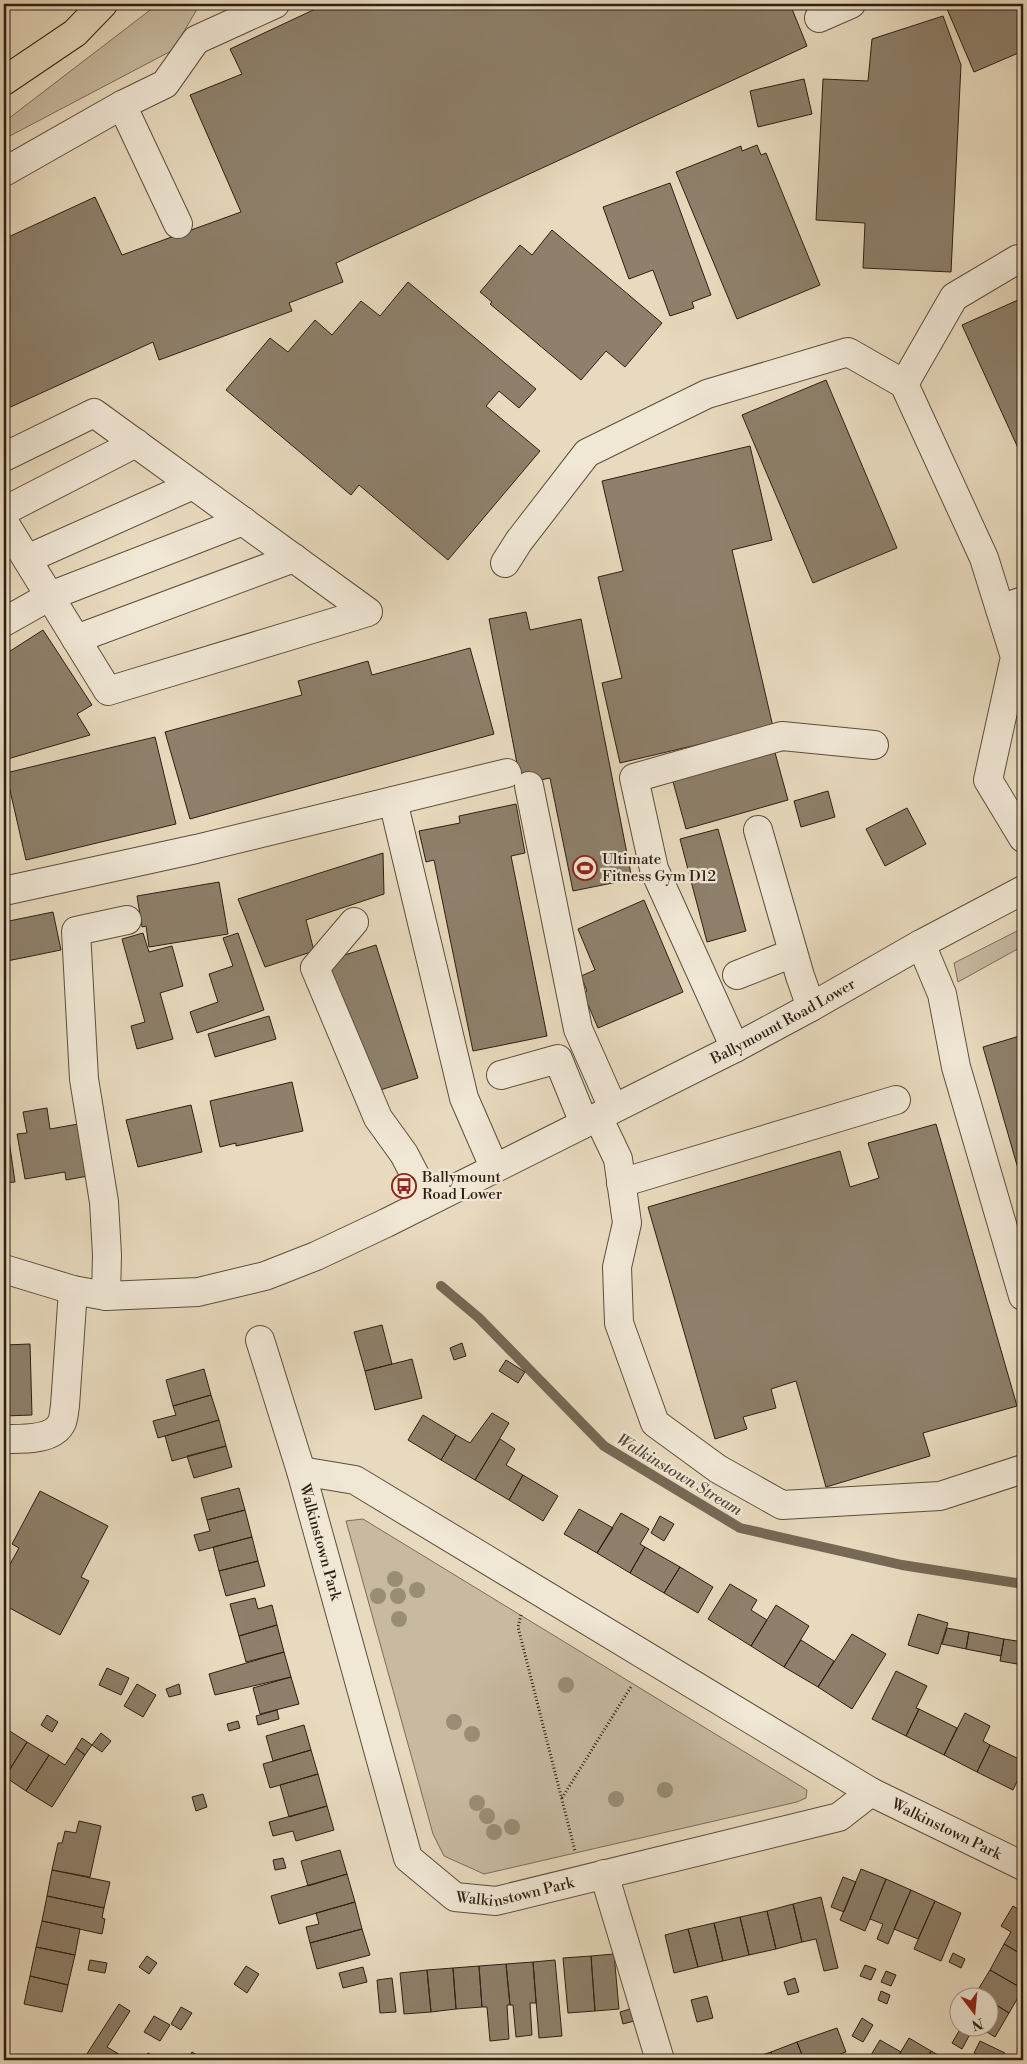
<svg xmlns="http://www.w3.org/2000/svg" width="1027" height="2064" font-family="'Libre Bodoni',serif">
<style>
.green{fill:#c8baa1;stroke:#7a6c59}
.lines{fill:none;stroke-linecap:round;stroke-linejoin:round}
.stream{stroke:#766955;stroke-width:10}
.building{fill:#8e806b;stroke:#2c1f11}
.minor-casing{stroke:#5b4e3c;stroke-width:30}
.major-casing{stroke:#2c1f11;stroke-width:30}
.path{stroke:#2c1f11;stroke-width:3;stroke-dasharray:1 2.5;stroke-linecap:butt}
.minor{stroke:#f0e7d5;stroke-width:28}
.major{stroke:#e8dabe;stroke-width:28}
.tree{fill:#9a8d76}
.labels{text-anchor:middle;stroke-width:4.5;stroke-linejoin:round;paint-order:stroke}
.poi-label{font-size:15px;fill:#2c1f11;stroke:#f0e7d5;text-anchor:start}
.street-label{font-size:15px;fill:#2c1f11;stroke:#f0e7d5}
.water-label{font-size:16px;font-style:italic;fill:#574a39;stroke:#f0e7d5}
</style>
<rect width="100%" height="100%" fill="#e8dabe"/>
<filter id="stains"><feTurbulence type="fractalNoise" baseFrequency=".004" numOctaves="4"/><feColorMatrix values="0 0 0 0 .2 0 0 0 0 .09 0 0 0 0 .02 0 0 0 .5 -.17"/></filter>
<radialGradient id="worn" r=".72"><stop offset=".6" stop-color="#630" stop-opacity="0"/><stop offset="1" stop-color="#630" stop-opacity=".3"/></radialGradient>
<path class="green" d="M158,4H200L173,50L4,139V122Z
M1023,928V946L958,982L954,963Z
M363,1519L807,1790L806,1798L797,1802L484,1874L444,1856L433,1834L346,1521Z"/>
<g class="lines">
<path class="stream" d="M441,1286L479,1318L604,1446L740,1528L902,1565L1023,1584"/>
</g>
<path class="building" d="M326,4H790L807,46L336,263L343,282L289,303L292,311L159,360L153,342L4,410V239L95,197L122,255L241,212L190,95L242,74L230,49Z
M958,4H1023V51L974,72L947,9Z
M943,16L961,65L951,272L863,268L865,223L816,220L823,79L868,81L872,39Z
M804,79L812,114L758,127L750,91Z
M757,145L761,155L766,153L820,285L737,319L676,172L741,146L742,151Z
M670,183L711,295L692,302L694,308L670,316L653,270L629,279L603,207Z
M552,230L662,323L625,367L606,351L581,380L490,304L492,302L480,292L520,245L532,255Z
M408,282L536,389L519,408L499,391L486,406L540,451L448,560L359,485L351,495L226,390L270,338L288,352L315,320L332,335L361,301L380,316Z
M1018,300L1023,312V459L962,325Z
M826,380L897,548L813,583L742,415Z
M750,446L772,540L732,550L773,727L620,763L602,683L622,678L598,577L623,571L602,481Z
M526,612L530,630L581,619L632,879L573,891L550,778L521,784L489,619Z
M43,630L92,705L77,714L90,735L4,760V655Z
M470,648L494,734L190,819L165,732L302,695L298,681L368,661L372,675Z
M155,737L176,824L26,860L6,773Z
M774,749L788,800L686,829L672,778Z
M828,791L835,817L801,827L794,801Z
M516,804L525,853L511,856L547,1036L473,1051L434,860L426,862L419,831L460,823L459,816Z
M907,808L926,844L885,866L866,829Z
M718,829L746,931L707,942L680,839Z
M383,853L384,894L306,920L314,951L265,967L238,899Z
M219,882L228,934L149,947L146,926L142,927L137,896Z
M644,900L683,992L598,1028L583,993L587,991L581,976L595,970L578,929Z
M53,912L61,950L7,961L4,945V922Z
M143,933L149,952L172,946L183,986L160,993L173,1039L137,1049L131,1026L145,1022L122,939Z
M238,933L264,1010L197,1033L190,1012L218,1002L209,974L233,966L223,938Z
M376,945L418,1078L374,1092L326,961Z
M269,1016L276,1039L215,1057L208,1034Z
M1023,1035V1186L983,1047Z
M292,1082L303,1131L236,1146V1143L220,1147L210,1101Z
M191,1105L202,1152L138,1167L126,1120Z
M47,1108L50,1129L78,1124L88,1176L66,1180L65,1172L25,1179L17,1134L27,1133L23,1112Z
M936,1124L1017,1406L923,1433L930,1456L826,1487L796,1381L771,1389L776,1408L743,1417L747,1429L715,1439L648,1207L840,1151L850,1187L879,1178L868,1143Z
M4,1140H9L15,1182L4,1183Z
M382,1325L392,1364L365,1371L354,1332Z
M462,1343L466,1356L454,1360L450,1348Z
M30,1344L32,1415L4,1416V1345Z
M412,1359L422,1398L375,1410L365,1371Z
M506,1360L525,1372L518,1383L499,1371Z
M204,1369L211,1395L173,1406L166,1380Z
M211,1395L219,1420L158,1438L153,1421L176,1415L173,1406Z
M492,1413L509,1423L475,1480L441,1460L456,1435L470,1443Z
M423,1415L456,1435L441,1460L408,1440Z
M219,1420L226,1446L172,1461L165,1436Z
M500,1439L515,1449L506,1465L523,1475L509,1500L475,1480Z
M226,1446L232,1467L194,1478L187,1456Z
M523,1475L558,1496L543,1521L509,1500Z
M239,1488L245,1510L207,1520L201,1498Z
M40,1491L108,1526L81,1577L89,1581L60,1635L4,1605V1575L19,1548L12,1544Z
M579,1509L613,1528L597,1553L564,1534Z
M245,1510L252,1537L199,1551L194,1535L210,1531L207,1520Z
M621,1513L649,1529L640,1544L645,1547L630,1573L597,1553Z
M660,1516L674,1524L664,1541L651,1533Z
M252,1537L258,1561L219,1571L213,1547Z
M645,1547L680,1567L664,1593L630,1573Z
M258,1561L265,1586L226,1596L219,1571Z
M680,1567L713,1587L698,1613L664,1593Z
M730,1584L757,1600L751,1610L767,1620L751,1646L708,1619Z
M255,1598L258,1609L272,1605L277,1625L239,1636L230,1604Z
M776,1605L809,1626L784,1667L751,1646Z
M918,1614L948,1623L938,1654L908,1645Z
M277,1625L284,1652L246,1662L239,1636Z
M947,1628L969,1632L966,1649L942,1644Z
M969,1632L1004,1639L1001,1656L966,1649Z
M852,1634L886,1654L852,1709L818,1687Z
M1004,1639L1023,1642V1665L1000,1661Z
M801,1640L834,1661L818,1687L784,1667Z
M284,1652L291,1677L215,1695L209,1674Z
M107,1668L129,1678L121,1695L99,1685Z
M896,1671L927,1686L916,1708L919,1709L906,1736L872,1719Z
M291,1677L299,1704L260,1714L253,1688Z
M137,1684L156,1695L143,1717L124,1706Z
M179,1684L181,1694L169,1697L166,1689Z
M4,1701L9,1705L4,1714Z
M919,1709L957,1728L944,1755L906,1736Z
M277,1710L279,1719L258,1725L256,1716Z
M965,1713L990,1726L983,1741L990,1745L977,1772L944,1755Z
M47,1715L58,1722L52,1732L41,1725Z
M238,1721L240,1728L229,1731L227,1724Z
M304,1725L311,1750L273,1761L266,1736Z
M5,1728L27,1742L5,1777L4,1776Z
M101,1733L111,1741L102,1752L92,1745Z
M82,1738L92,1745L85,1755L76,1748Z
M27,1742L49,1755L26,1791L5,1777Z
M990,1745L1023,1761V1769L1013,1790L977,1772Z
M76,1748L85,1755L52,1807L26,1791L49,1755L65,1765Z
M311,1750L318,1774L270,1788L263,1764Z
M318,1774L327,1806L289,1817L280,1785Z
M203,1794L207,1807L196,1811L192,1797Z
M327,1806L334,1830L296,1841L293,1831L273,1836L269,1822Z
M79,1821L101,1826L90,1877L52,1870L58,1843H62L65,1831L76,1833Z
M340,1850L347,1874L308,1886L301,1861Z
M283,1858L286,1868L275,1870L273,1860Z
M861,1869L886,1879L865,1931L840,1920Z
M52,1870L110,1882L104,1908L47,1896Z
M347,1874L355,1902L279,1924L271,1896Z
M843,1877L856,1882L844,1912L831,1907Z
M886,1879L911,1890L888,1944L877,1939L883,1924L870,1919Z
M911,1890L935,1901L918,1939L894,1929Z
M47,1896L104,1908L102,1918L105,1919L102,1934L42,1921Z
M821,1897L838,1968L824,1971L816,1939L802,1942L793,1904Z
M935,1901L961,1913L941,1961L914,1949Z
M355,1902L362,1929L310,1943L306,1927L319,1924L316,1913Z
M793,1904L802,1942L776,1949L767,1911Z
M1013,1906L1023,1912V1955L1004,1944L1011,1932L1001,1926Z
M767,1911L776,1949L749,1955L740,1917Z
M740,1917L749,1955L723,1961L714,1923Z
M42,1921L80,1929L75,1955L36,1947Z
M714,1923L723,1961L698,1967L688,1929Z
M362,1929L370,1955L317,1969L310,1943Z
M688,1929L698,1967L674,1973L665,1935Z
M1004,1944L1023,1955V1989L990,1970Z
M36,1947L75,1955L68,1985L30,1976Z
M953,1953L965,1959L961,1968L949,1962Z
M614,1954L619,2009L595,2011L591,1956Z
M147,1956L157,1963L149,1974L139,1967Z
M591,1956L595,2011L568,2013L563,1958Z
M90,1960L107,1963L105,1973L88,1970Z
M555,1960L562,2036L539,2038L533,1962Z
M533,1962L536,2003H530L532,2035L516,2037L513,2005H510L506,1964Z
M506,1964L510,2005H507L509,2039L490,2041L487,2007H482L479,1966Z
M865,1965L876,1969L871,1980L860,1976Z
M246,1966L259,1974L247,1993L234,1984Z
M479,1966L482,2007L456,2009L453,1968Z
M363,1967L367,1982L343,1988L339,1973Z
M453,1968L456,2009L431,2012L427,1970Z
M427,1970L431,2012L404,2014L400,1973Z
M990,1970L1023,1989L1009,2013L990,2001V1996H981L976,1993Z
M886,1971L896,1975L891,1986L881,1982Z
M30,1976L68,1985L62,2012L24,2004Z
M392,1978L396,2012L380,2013L377,1980Z
M795,1978L799,1992L788,1995L784,1982Z
M881,1991L890,1995L887,2004L878,2000Z
M707,1996L713,2018L697,2022L691,2000Z
M990,2001L1009,2013L995,2037L977,2026H990Z
M119,2004L130,2011L107,2047L117,2053L112,2060H83Z
M181,2007L192,2013L181,2030L171,2024Z
M630,2009L634,2021L623,2024L620,2012Z
M154,2016L170,2025L160,2041L144,2032Z
M862,2018L873,2025L863,2042L852,2036Z
M837,2028L846,2052L829,2058L830,2060H804L797,2042Z
M959,2031L969,2036L962,2049L952,2043Z
M909,2038L931,2051L926,2060H896Z
M880,2040L901,2052L896,2060H868Z
M980,2041L1005,2053L1001,2060H988L974,2053Z
M797,2042L804,2060H774L771,2052Z
M931,2051L947,2060H926Z
M192,2052L205,2060H187Z
M771,2052L774,2060H746Z
M117,2053L128,2060H112Z
M148,2053L160,2060H143Z"/>
<g class="lines">
<defs>
<g id="minor">
<path d="M819,18L851,4"/>
<path d="M122,105L178,224"/>
<path d="M4,172L122,105L165,84L196,40L275,4"/>
<path d="M904,384L954,297L1018,259H1023"/>
<path d="M4,457L94,413L368,612L108,691L4,522"/>
<path d="M4,511L136,443"/>
<path d="M27,559L193,485"/>
<path d="M505,563L519,541L587,453L707,394L848,352L904,384L984,558L1015,657L988,780L1023,838"/>
<path d="M1000,609L1023,601"/>
<path d="M4,622L50,596L243,521"/>
<path d="M76,639L294,558"/>
<path d="M529,786L578,1029L613,1108"/>
<path d="M393,801L464,1098L494,1167"/>
<path d="M758,830L800,976L811,1007"/>
<path d="M4,891L196,849L507,773"/>
<path d="M354,922L315,968L378,1118L404,1154L428,1200"/>
<path d="M921,944L942,994L956,1067L1023,1296"/>
<path d="M737,975L793,953"/>
<path d="M735,1048L654,869L634,778L782,736L874,745"/>
<path d="M501,1075L558,1059L584,1123"/>
<path d="M598,1117L618,1159L627,1223L617,1267L619,1323L655,1423L718,1469L782,1505L940,1496L1023,1469"/>
<path d="M621,1183L896,1100"/>
<path id="s1" d="M4,1269L73,1290L106,1296L198,1292L265,1276L316,1256L386,1223L735,1048L811,1007L921,944L1023,890"/>
<path d="M106,1296L107,1255L104,1202L84,1079L76,931L127,920"/>
<path id="s2" d="M260,1340L301,1471L408,1858L455,1897L496,1901L839,1817L871,1792"/>
<path d="M4,1439C20,1439 54,1441 62,1422C64,1417 64,1411 65,1406L73,1290"/>
<path id="s3" d="M301,1471L355,1480L871,1792L1023,1866"/>
<path d="M604,1874L660,2060"/>
</g>
<path id="major" d="M4,81L75,33L103,4"/>
</defs>
<use href="#minor" class="minor-casing"/>
<use href="#major" class="major-casing"/>
<path class="path" d="M521,1615L518,1627L575,1851
M562,1798L632,1685"/>
<use href="#minor" class="minor"/>
<use href="#major" class="major"/>
</g>
<g class="tree">
<circle cx="395" cy="1579" r="8"/>
<circle cx="417" cy="1590" r="8"/>
<circle cx="378" cy="1596" r="8"/>
<circle cx="398" cy="1596" r="8"/>
<circle cx="399" cy="1619" r="8"/>
<circle cx="566" cy="1685" r="8"/>
<circle cx="454" cy="1722" r="8"/>
<circle cx="472" cy="1734" r="8"/>
<circle cx="665" cy="1790" r="8"/>
<circle cx="616" cy="1799" r="8"/>
<circle cx="477" cy="1803" r="8"/>
<circle cx="487" cy="1816" r="8"/>
<circle cx="512" cy="1827" r="8"/>
<circle cx="494" cy="1832" r="8"/>
</g>
<defs>
<symbol id="stadium-ring" viewBox="-11 -11 22 22"><circle r="9.5" fill="#f0e7d5" stroke="#8f2418" stroke-width="1.5"/><path d="M0-5a6.5 5 0 1 0 0 10a6.5 5 0 1 0 0-10ZM-3.5-1.8h7v3.6h-7Z" fill="#8f2418"/></symbol>
<symbol id="bus-ring" viewBox="-11 -11 22 22"><circle r="9.5" fill="#f0e7d5" stroke="#8f2418" stroke-width="1.5"/><path d="M-5-6H5V4H4V6H2V4H-2V6H-4V4H-5ZM-3.5-4V0h7V-4ZM-3.5 1.2v1.5H-2V1.2ZM2 1.2v1.5H3.5V1.2Z" fill="#8f2418"/></symbol>
</defs>
<g fill-rule="evenodd">
<use href="#stadium-ring" x="571" y="854" width="28" height="28"/>
<use href="#bus-ring" x="390" y="1172" width="28" height="28"/>
</g>
<g class="labels">
<g class="poi-label">
<text x="602" y="864">Ultimate<tspan x="602" dy="17">Fitness Gym D12</tspan></text>
<text x="422" y="1182">Ballymount<tspan x="422" dy="17">Road Lower</tspan></text>
</g>
<g class="street-label">
<text dy="5" stroke="none"><textPath href="#s1" startOffset="844">Ballymount Road Lower</textPath></text>
<text dy="5" stroke="none"><textPath href="#s2" startOffset="211">Walkinstown Park</textPath></text>
<text dy="5" stroke="none"><textPath href="#s3" startOffset="742">Walkinstown Park</textPath></text>
<text dy="5" stroke="none"><textPath href="#s2" startOffset="661">Walkinstown Park</textPath></text>
</g>
<g class="water-label">
<text transform="translate(680 1474) rotate(31)" y="6">Walkinstown Stream</text>
</g>
</g>
<rect width="1027" height="2064" fill="none" stroke="#e8dabe" stroke-width="20"/>
<rect x="5" y="5" width="1017" height="2054" fill="none" stroke="#2c1f11" stroke-width="2.5"/>
<rect x="10" y="10" width="1007" height="2044" fill="none" stroke="#2c1f11"/>
<g transform="translate(974 2012) rotate(164)"><circle r="24" fill="#f0e7d5" stroke="#a29787"/>
<path d="M0-4L9 19L0 12L-9 19Z" fill="#8f2418"/>
<text y="-8" font-size="14" font-weight="bold" text-anchor="middle" fill="#2c1f11">N</text>
</g>
<rect width="100%" height="100%" filter="url(#stains)"/>
<rect width="100%" height="100%" fill="url(#worn)"/>
</svg>
